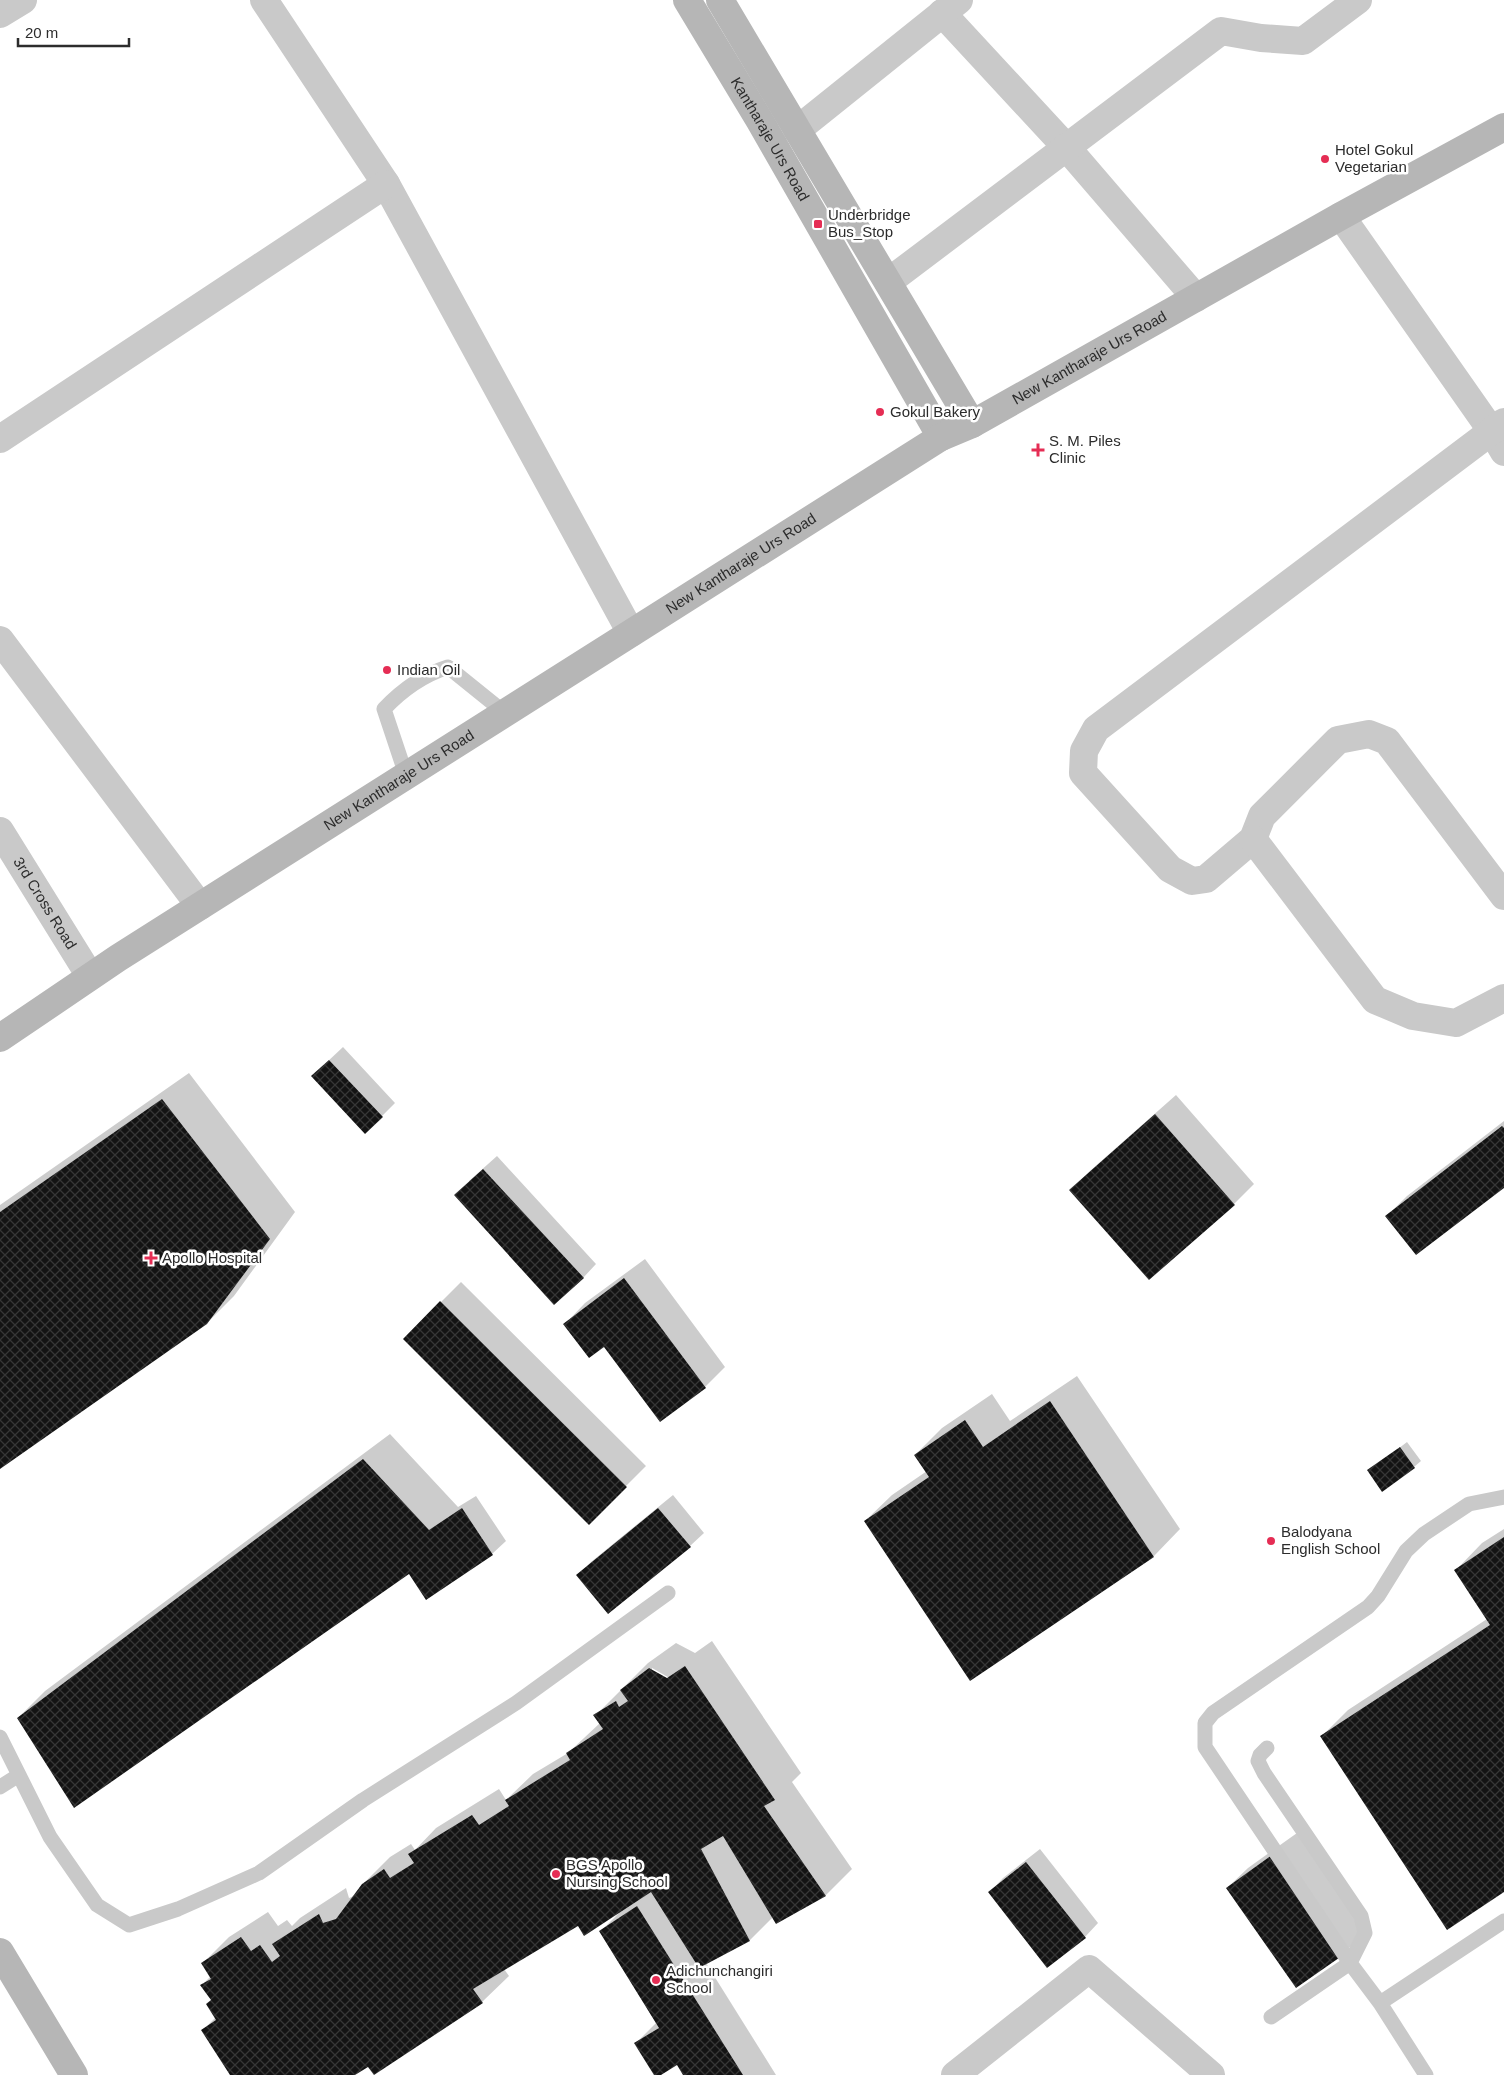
<svg xmlns="http://www.w3.org/2000/svg" width="1504" height="2075" font-family="Helvetica,sans-serif">
<style>
.shadow{fill:#0003;fill-rule:evenodd}
.building{fill:url(#building-cross-hatch)}
.lines{fill:none;stroke-linecap:round;stroke-linejoin:round}
.lane{stroke:#c9c9c9;stroke-width:15}
.street{stroke:#c9c9c9;stroke-width:28}
.secondary{stroke:#b6b6b6;stroke-width:28}
.poi-dot{fill:#e52d54;stroke:#fff;stroke-width:2}
.labels{text-anchor:middle;stroke-width:5;stroke-linejoin:round;paint-order:stroke}
.street-label{font-size:15px;fill:#2c2c2c;stroke:#fff}
.poi-label{font-size:15px;fill:#2c2c2c;stroke:#fff;text-anchor:start}
</style>
<defs>
<pattern id="building-cross-hatch" width="8" height="8" patternUnits="userSpaceOnUse" patternTransform="scale(1.25)"><rect width="8" height="8" fill="#131313"/><path d="M0 0l8 8M0 8l8-8" fill="none" stroke="#363636"/></pattern>
</defs>
<rect width="100%" height="100%" fill="#fff"/>
<path class="shadow" d="M343,1047L395,1103L382,1116L326,1063Z
M189,1073L295,1212L234,1296L207,1323L0,1468V1205Z
M1176,1095L1254,1184L1234,1204L1071,1190L1091,1170Z
M1504,1121V1186L1387,1216L1407,1196Z
M497,1156L596,1264L583,1278L469,1181Z
M645,1259L725,1367L705,1387L604,1345L565,1324L585,1303Z
M461,1282L646,1466L589,1523L404,1339Z
M1077,1376L1180,1529L1154,1556L971,1679L865,1521L892,1495L927,1471L915,1455L942,1428L992,1394L1010,1421Z
M390,1434L458,1507L476,1496L506,1541L492,1554L415,1570L18,1718L45,1691Z
M1407,1442L1421,1461L1414,1467L1369,1471Z
M673,1495L704,1533L690,1546L578,1575L591,1562Z
M1504,1529V1891L1322,1736L1348,1710L1487,1619L1456,1570L1482,1543Z
M712,1641L801,1773L792,1782L852,1869L826,1895L776,1922L773,1917L750,1940L706,1963L776,2075H684L678,2063L659,2075H656L636,2043L656,2023L600,1932L620,1912L578,1925L504,1969L509,1976L482,2002L353,2075H232L203,2030L216,2017L212,2000L202,1985L211,1976L203,1963L229,1937L268,1912L278,1926L287,1920L292,1926L300,1918L346,1888L349,1898L354,1896L363,1884L390,1857L411,1844L415,1850L436,1828L499,1789L506,1800L533,1774L568,1753L600,1723L595,1716L648,1663L676,1643L695,1653ZM652,1668L673,1680L672,1682L652,1671Z
M1297,1833L1365,1932L1345,1952L1227,1888L1248,1868Z
M1040,1849L1098,1923L1085,1937L990,1892L1003,1878Z"/>
<path class="building" d="M329,1060L383,1117L365,1134L311,1076Z
M162,1099L270,1239L207,1324L0,1469V1212Z
M1155,1114L1235,1205L1149,1280L1069,1190Z
M1502,1126L1504,1128V1188L1416,1255L1385,1216Z
M483,1169L584,1278L554,1305L454,1195Z
M624,1278L706,1388L660,1422L604,1347L589,1358L563,1324Z
M440,1301L627,1487L589,1525L403,1339Z
M1050,1401L1154,1557L970,1681L864,1521L929,1477L914,1455L965,1420L983,1447Z
M1400,1447L1415,1468L1382,1492L1367,1470Z
M363,1459L429,1530L462,1508L493,1555L426,1600L409,1574L74,1808L17,1718Z
M658,1508L691,1547L608,1614L576,1575Z
M1504,1537V1892L1447,1930L1320,1736L1490,1625L1454,1570Z
M685,1666L775,1800L764,1806L826,1896L776,1924L723,1836L701,1849L750,1941L699,1968L651,1892L584,1936L578,1926L473,1989L483,2003L374,2075L368,2067L355,2075H230L201,2030L216,2020L206,2004L211,2000L200,1985L211,1979L201,1963L241,1937L251,1951L260,1945L272,1962L280,1956L272,1944L319,1914L323,1923L336,1919L362,1884L384,1869L390,1878L414,1863L408,1854L472,1815L479,1825L509,1806L505,1800L570,1760L566,1753L603,1729L593,1715L616,1701L619,1707L628,1701L620,1690L649,1668L667,1678Z
M1276,1852L1346,1953L1296,1988L1226,1888Z
M1026,1862L1086,1938L1047,1968L988,1892Z
M637,1906L743,2075H683L677,2065L661,2075H654L634,2043L659,2028L599,1931Z"/>
<g class="lines">
<path class="lane" d="M406,775L384,709C402,690 423,675 448,667L505,713
M0,1737L50,1837L97,1905L129,1925L178,1909L259,1873L363,1800L516,1703L668,1593
M1267,1748L1260,1755L1258,1761L1264,1773L1361,1916L1365,1933L1350,1963L1271,2017
M0,1787L19,1775
M1380,2003L1504,1921
M1426,2075L1380,2003L1350,1963L1205,1747V1723L1213,1713L1368,1607L1378,1596L1406,1551L1424,1534L1469,1504L1504,1497"/>
<g class="street">
<path d="M264,0L386,184L631,633"/>
<path d="M942,13L1067,148L1196,298"/>
<path d="M0,14L23,0"/>
<path d="M797,130L959,0"/>
<path d="M1341,216L1491,430L1504,452"/>
<path d="M888,282L1221,31L1261,38L1303,41L1358,0"/>
<path d="M1504,422L1096,729L1084,751L1083,773L1170,869L1192,881L1206,879L1253,839L1262,816L1338,740L1369,734L1387,741L1504,896"/>
<path d="M0,439L386,184"/>
<path d="M0,640L200,906"/>
<path id="s1" d="M0,831L90,976"/>
<path d="M1253,839L1375,1000L1413,1016L1456,1023L1504,998"/>
<path d="M955,2075L1089,1969L1211,2075"/>
</g>
<g class="secondary">
<path id="s2" d="M687,0L760,121L941,437"/>
<path d="M720,0L972,424"/>
<path id="s3" d="M0,1038L118,958L941,437L972,424L1341,216L1504,127"/>
<path d="M0,1952L74,2075"/>
</g>
</g>
<g class="poi-dot">
<circle cx="1325" cy="159" r="5"/>
<rect x="813" y="219" width="10" height="10" rx="2.5"/>
<circle cx="880" cy="412" r="5"/>
<path d="M1035.5 442.5h5v5h5v5h-5v5h-5v-5h-5v-5h5z"/>
<circle cx="387" cy="670" r="5"/>
<path d="M148.5 1250.5h5v5h5v5h-5v5h-5v-5h-5v-5h5z"/>
<circle cx="1271" cy="1541" r="5"/>
<circle cx="556" cy="1874" r="5"/>
<circle cx="656" cy="1980" r="5"/>
</g>
<g class="labels">
<g class="street-label">
<text dy="5" stroke="none"><textPath href="#s2" startOffset="162">Kantharaje Urs Road</textPath></text>
<text dy="5" stroke="none"><textPath href="#s3" startOffset="1285">New Kantharaje Urs Road</textPath></text>
<text dy="5" stroke="none"><textPath href="#s3" startOffset="880">New Kantharaje Urs Road</textPath></text>
<text dy="5" stroke="none"><textPath href="#s3" startOffset="475">New Kantharaje Urs Road</textPath></text>
<text dy="5" stroke="none"><textPath href="#s1" startOffset="85">3rd Cross Road</textPath></text>
</g>
<g class="poi-label">
<text x="1335" y="155">Hotel Gokul<tspan x="1335" dy="17">Vegetarian</tspan></text>
<text x="828" y="220">Underbridge<tspan x="828" dy="17">Bus_Stop</tspan></text>
<text x="890" y="417">Gokul Bakery</text>
<text x="1049" y="446">S. M. Piles<tspan x="1049" dy="17">Clinic</tspan></text>
<text x="397" y="675">Indian Oil</text>
<text x="162" y="1263">Apollo Hospital</text>
<text x="1281" y="1537">Balodyana<tspan x="1281" dy="17">English School</tspan></text>
<text x="566" y="1870">BGS Apollo<tspan x="566" dy="17">Nursing School</tspan></text>
<text x="666" y="1976">Adichunchangiri<tspan x="666" dy="17">School</tspan></text>
</g>
</g>
<path d="M18 38v8h111v-8" fill="none" stroke="#2c2c2c" stroke-width="2.5"/>
<text x="25" y="38" font-size="15" fill="#2c2c2c" stroke="#ffffff" stroke-width="4" paint-order="stroke">20 m</text>
</svg>
